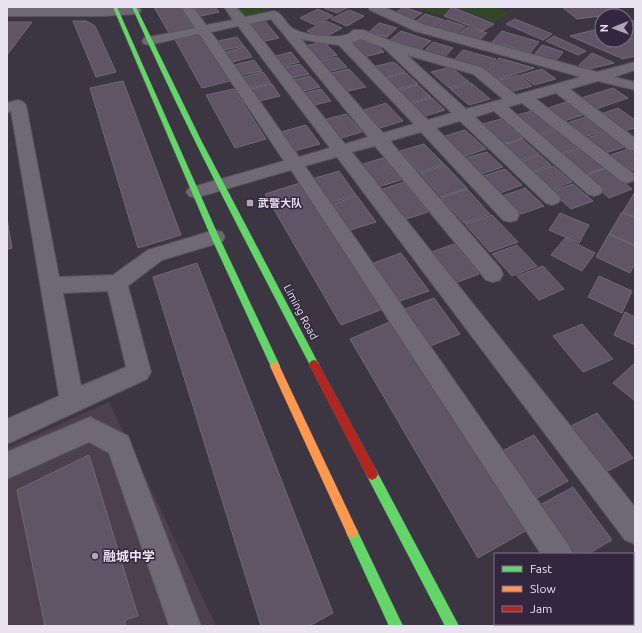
<svg xmlns="http://www.w3.org/2000/svg" width="642" height="633" font-family="Ubuntu,'Noto Sans SC',sans-serif">
<style>
.education{fill:#4c404e}
.green{fill:#324726}
.building{fill:#605467;stroke:#706a76}
.lines{fill:none;stroke-linecap:round;stroke-linejoin:round}
.street-casing{stroke:#57535e;stroke-width:2}
.fast-casing{stroke:#57535e;stroke-width:1}
.slow-casing{stroke:#57535e;stroke-width:1}
.jam-casing{stroke:#57535e;stroke-width:1}
.street{fill:#6e6975;fill-rule:evenodd}
.fast{fill:#63d668;fill-rule:evenodd}
.slow{fill:#ff974d;fill-rule:evenodd}
.jam{fill:#b3261e;fill-rule:evenodd}
.poi-dot{fill:#ada6b5;stroke:#32273e;stroke-width:1.5}
.labels{text-anchor:middle;stroke-width:3;stroke-linejoin:round;paint-order:stroke}
.poi-label{font-size:11px;font-weight:bold;fill:#eae3f2;stroke:#32273e;text-anchor:start}
.street-label{font-size:11px;fill:#eae3f2;stroke:#32273e}
.near-poi-label{font-size:13px;font-weight:bold;fill:#eae3f2;stroke:#32273e;text-anchor:start}
</style>
<rect width="100%" height="100%" fill="#3c3643"/>
<path class="education" d="M109,402L150,487L216,626H7V448Z"/>
<path class="green" d="M237,7H275L246,18Z
M414,7H450L440,15Z
M455,7H496L509,13L494,22Z"/>
<path class="building" d="M154,7H180L194,28L169,33Z
M200,7H215L219,12L201,16L195,8Z
M326,7H349L337,13L324,8Z
M403,7L422,13L411,20L393,15Z
M452,7L494,24L483,31L444,16Z
M562,7H616L624,13L577,19Z
M318,9L333,16L315,25L300,18Z
M349,10L364,16L347,26L331,19Z
M425,14L444,20L433,28L415,22Z
M263,19L279,38L260,42L245,23Z
M515,19L552,34L543,40L506,24Z
M446,20L465,26L455,35L436,28Z
M635,20V56L623,59L570,36L602,28V40H626V23Z
M73,21H86L95,26L116,72L96,77Z
M326,21L342,28L323,38L307,31Z
M8,22H32L7,55V24Z
M379,23L397,28L387,37L369,32Z
M467,27L487,33L477,42L457,35Z
M401,31L431,41L420,50L390,40Z
M502,31L539,42L530,53L492,42Z
M199,33L230,81L202,88L174,38Z
M554,36L586,51L578,55L546,41Z
M237,37L244,46L224,50L218,41Z
M370,39L384,52L364,57L350,43Z
M324,42L337,55L316,60L304,46Z
M433,42L453,48L444,58L423,52Z
M542,45L563,52L555,62L534,55Z
M245,47L252,57L232,62L226,52Z
M463,50L496,59L488,70L454,60Z
M291,52L299,62L279,67L272,57Z
M592,53L614,63L589,69L579,65Z
M337,57L347,67L327,72L318,61Z
M499,58L534,68L497,80L487,73Z
M254,60L262,71L241,75L234,65Z
M394,62L405,72L386,77L376,66Z
M300,64L309,74L289,79L281,68Z
M451,67L469,82L449,88L431,72Z
M349,69L366,87L343,92L327,74Z
M542,69L556,79L534,85L521,75Z
M263,72L271,83L250,88L243,77Z
M406,73L418,84L398,89L387,78Z
M519,75L532,86L510,92L497,81Z
M310,76L320,87L299,92L290,81Z
M123,81L181,235L138,248L90,88Z
M471,83L490,99L469,105L450,89Z
M272,84L280,96L259,101L251,89Z
M418,85L431,97L411,102L399,90Z
M613,88L628,98L596,109L581,98Z
M234,89L266,139L235,148L206,95Z
M321,89L331,101L310,106L300,94Z
M432,98L445,110L425,116L412,103Z
M566,102L583,115L564,121L548,108Z
M386,103L403,121L380,128L364,110Z
M618,108L635,120V128L624,131L601,114Z
M535,110L558,128L536,135L514,116Z
M346,114L362,132L338,139L323,120Z
M586,117L604,131L584,137L567,123Z
M501,119L523,138L501,145L479,125Z
M306,125L320,144L294,151L281,132Z
M559,129L581,147L559,154L537,136Z
M465,130L486,149L462,157L442,137Z
M606,132L625,147L605,153L587,138Z
M522,139L539,154L518,161L502,145Z
M424,144L444,164L419,172L400,151Z
M582,148L605,168L583,175L560,155Z
M628,149L635,154V169L629,172L608,156Z
M487,152L503,167L481,174L465,158Z
M540,155L551,165L531,172L520,162Z
M383,158L401,180L375,188L357,166Z
M445,165L467,188L441,197L420,173Z
M553,166L572,182L550,190L532,173Z
M606,168L632,189L609,198L584,176Z
M505,169L522,185L500,193L483,176Z
M339,171L356,195L329,203L312,179Z
M404,182L428,212L400,221L377,191Z
M300,183L383,309L341,325L265,194Z
M573,184L593,201L571,209L551,191Z
M525,188L544,206L521,214L502,196Z
M467,189L490,214L464,223L441,198Z
M635,192V217L623,212Z
M357,196L376,222L347,231L329,205Z
M622,212L635,218V245L609,234Z
M560,213L589,225L579,243L549,230Z
M492,215L518,242L490,252L465,224Z
M7,219L12,248L7,249Z
M609,234L635,246V263L630,273L596,257Z
M565,238L595,253L582,271L551,255Z
M454,244L479,274L450,285L426,254Z
M517,245L537,266L512,276L492,254Z
M401,253L429,291L397,302L371,264Z
M197,263L333,613L309,626H261L153,277Z
M543,266L564,289L539,300L517,276Z
M599,276L632,291L622,313L588,297Z
M434,298L460,334L428,347L402,310Z
M625,312L635,317V345L614,335Z
M392,321L529,529L478,558L350,339Z
M582,324L613,359L583,372L553,336Z
M635,363V401L613,383Z
M597,413L633,458L600,475L565,429Z
M534,435L568,481L533,500L500,452Z
M89,455L138,616L125,620V626H45L17,490Z
M573,487L612,540L588,554H570L538,506Z
M633,565L635,568V626H619L618,624H633Z
M559,624H593L594,626H556Z"/>
<g class="lines">
<defs>
<path id="street" d="M138,7L141,10L139,13L135,14L103,16H7V8Z
M181,7H193L206,25L233,20L224,7H236L245,17L274,11C283,13 285,23 292,28C302,35 346,42 353,30H363L394,42L483,68L516,95L581,77L415,31L370,10L368,7H384L425,25L597,72L635,62V70L614,77L635,82V90L598,81L570,89L635,138V151L629,150L556,93L536,99L633,173L635,176L633,181L627,183L621,181L522,103L508,107L600,186L603,190L600,194L594,196L588,194L494,111L475,117L558,195L561,199L558,203L552,205L546,203L460,121L436,128L517,210L519,215L517,220L510,222L503,220L421,132L390,141L500,268L503,274L500,280L493,282L486,280L375,146L352,152L635,507V544L625,540L337,157L305,166L568,544L573,554H541L291,170L195,198L189,196L186,192L189,188L284,161L199,34L149,45L144,44L142,41L144,38L195,28ZM271,19L368,137L345,144L250,24ZM238,26L330,148L299,157L211,32ZM301,39L322,43L339,45L414,124L383,133ZM360,39L384,48L452,113L428,120L352,43ZM407,55L473,74L503,99L466,109Z
M18,100L23,102L26,105L59,277L113,275L148,250L215,230L222,232L225,237L222,242L162,260L128,286L151,372L147,379L7,444V419L59,396L11,111L7,113V103ZM108,291L126,367L81,386L63,293Z
M90,417L128,436L201,626H169L109,453L89,442L7,479V452Z
M589,624H621L622,626H590Z"/>
<path id="fast" d="M113,7H117L219,237L280,366L278,369L275,370L272,369L211,237Z
M132,7H136L202,142L317,361L319,364L317,367L314,368L311,367C249,248 186,129 132,7Z
M372,468L376,470L459,626H445L368,478L366,474L368,470Z
M352,526L356,528L403,626H389L346,532L348,528Z"/>
<path id="slow" d="M275,362L278,363L356,528L358,532L356,536L352,538L348,536L270,366L272,363Z"/>
<path id="jam" d="M314,360L317,361L376,470L378,474L376,478L372,480L368,478L309,364L311,361Z"/>
</defs>
<use href="#street" class="street-casing"/>
<use href="#fast" class="fast-casing"/>
<use href="#slow" class="slow-casing"/>
<use href="#jam" class="jam-casing"/>
<use href="#street" class="street"/>
<use href="#fast" class="fast"/>
<use href="#slow" class="slow"/>
<use href="#jam" class="jam"/>
</g>
<g class="poi-dot">
<rect x="246" y="199" width="8" height="8" rx="2"/>
<circle cx="95" cy="556" r="4"/>
</g>
<g class="labels">
<g class="poi-label">
<text x="258" y="207">武警大队</text>
</g>
<g class="street-label">
<text transform="translate(301 312) rotate(62)" y="4">Liming Road</text>
</g>
<g class="near-poi-label">
<text x="103" y="561">融城中学</text>
</g>
</g>
<rect width="642" height="633" fill="none" stroke="#eae3f2" stroke-width="16"/>
<rect x="494" y="553" width="140" height="72" fill="#32273e" stroke="#7c7286"/>
<rect x="502" y="566" width="20" height="6" fill="#63d668" stroke="#7c7286"/>
<text x="530" y="573" font-size="12" fill="#eae3f2">Fast</text>
<rect x="502" y="586" width="20" height="6" fill="#ff974d" stroke="#7c7286"/>
<text x="530" y="593" font-size="12" fill="#eae3f2">Slow</text>
<rect x="502" y="606" width="20" height="6" fill="#b3261e" stroke="#7c7286"/>
<text x="530" y="613" font-size="12" fill="#eae3f2">Jam</text>
<g transform="translate(614 28) rotate(269)"><circle r="19" fill="#32273e" stroke="#7c7286"/>
<path d="M0-3L7 15L0 10L-7 15Z" fill="#ada6b5"/>
<text y="-6" font-size="11" font-weight="bold" text-anchor="middle" fill="#eae3f2">N</text>
</g>
</svg>
